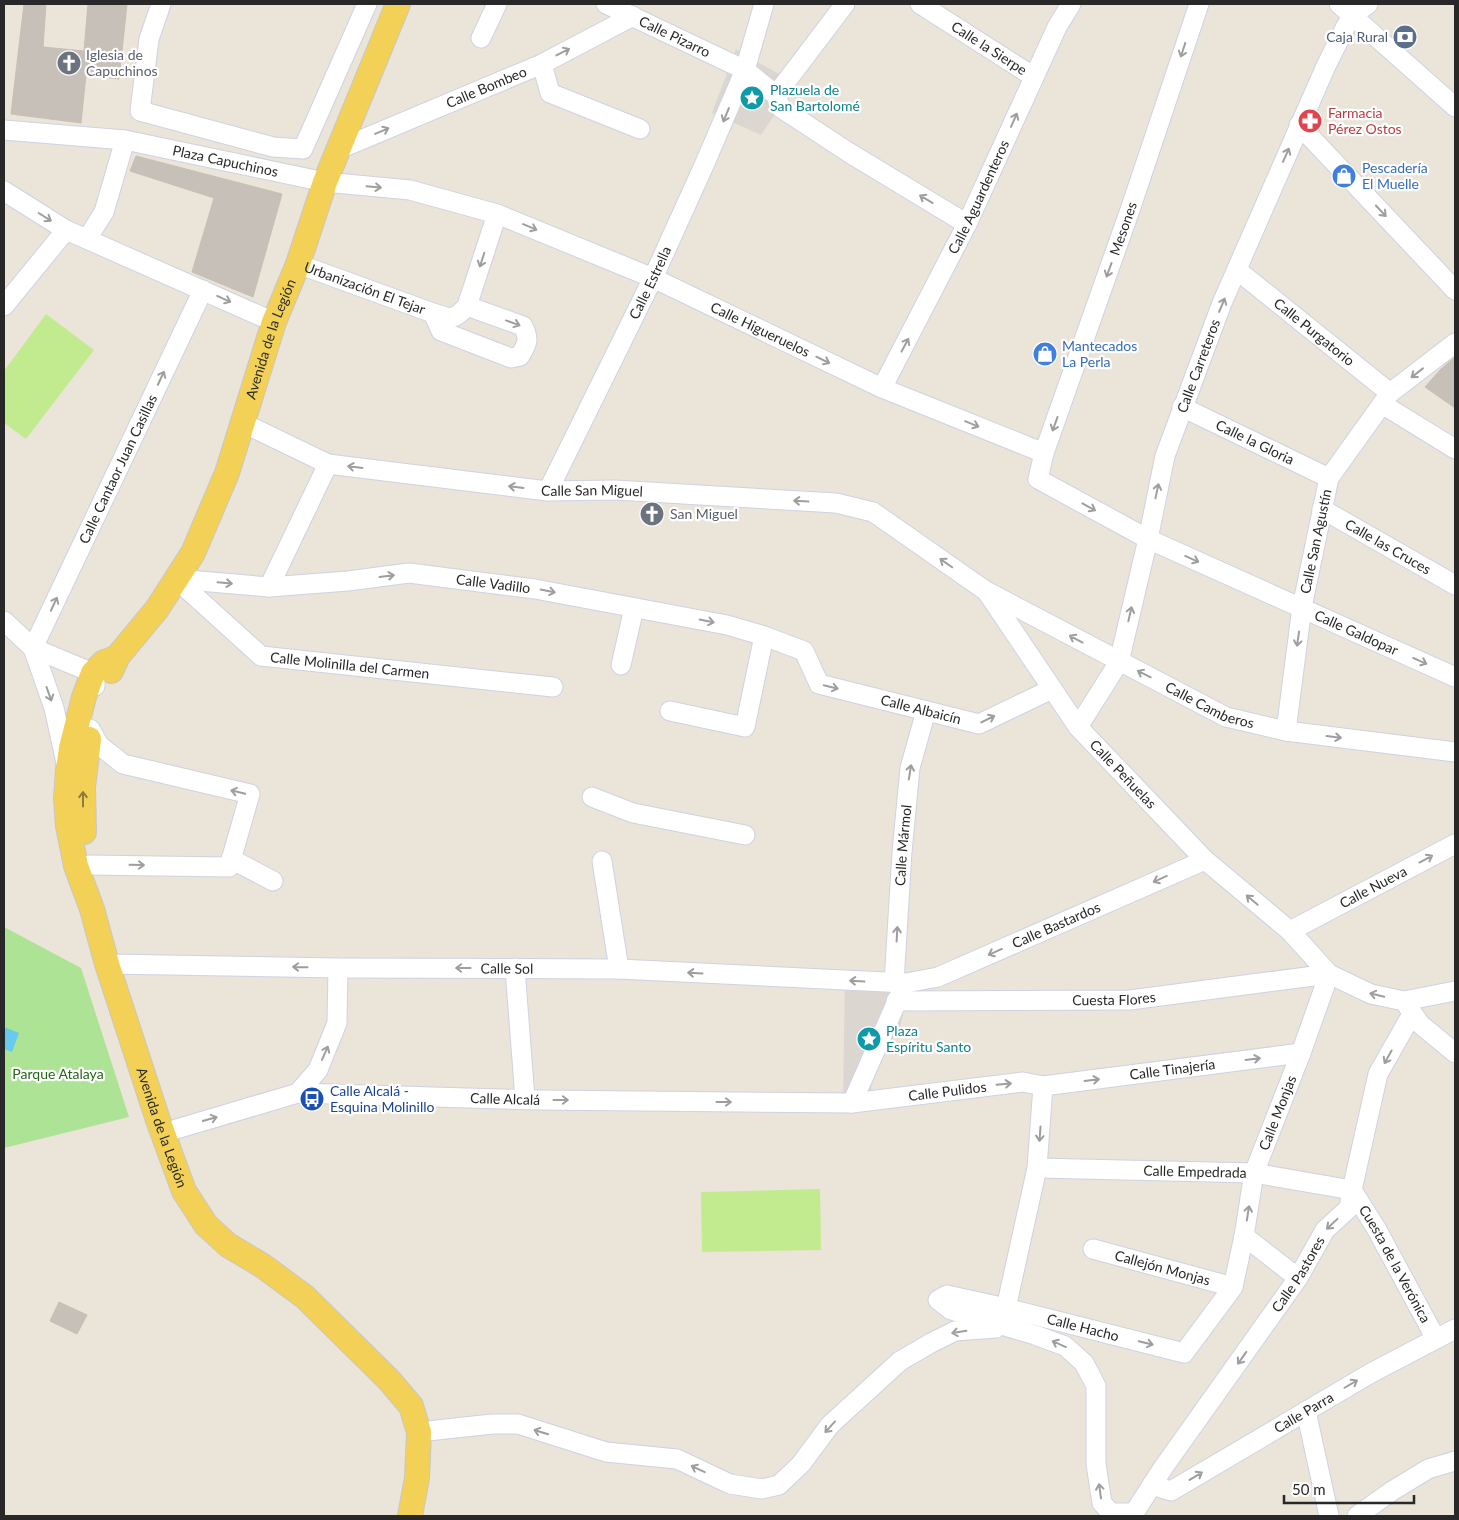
<svg xmlns="http://www.w3.org/2000/svg" width="1459" height="1520" font-family="Lato,sans-serif">
<style>
.green{fill:#ade394}
.pitch{fill:#c2eb8f}
.plaza{fill:#dbd7d0}
.water{fill:#69caf0}
.building{fill:#c6c0b9;stroke:#c6c0b3}
.lines{fill:none;stroke-linecap:round;stroke-linejoin:round}
.minor-casing{stroke:#ced2e2;stroke-width:21}
.major-casing{stroke:#c7c7c7;stroke-width:26}
.minor{stroke:#fff;stroke-width:19}
.major{stroke:#f3d156;stroke-width:24}
.oneway{stroke:#9e9e9e}
.oneway2{stroke:#8e7c3f}
.labels{text-anchor:middle;stroke-width:4.5;stroke-linejoin:round;paint-order:stroke}
.street-label{font-size:14px;fill:#282828;stroke:#fff}
.service-label{font-size:14px;fill:#4e5e75;stroke:#fff;text-anchor:end}
.worship-label{font-size:14px;fill:#5b616d;stroke:#fff;text-anchor:start}
.culture-label{font-size:14px;fill:#0d838f;stroke:#fff;text-anchor:start}
.health-label{font-size:14px;fill:#be3a42;stroke:#fff;text-anchor:start}
.shop-label{font-size:14px;fill:#366cbe;stroke:#fff;text-anchor:start}
.park-label{font-size:14px;fill:#266518;stroke:#fff}
.transit-label{font-size:14px;fill:#164399;stroke:#fff;text-anchor:start}
</style>
<rect width="100%" height="100%" fill="#ebe4d9"/>
<path class="green" d="M4,927L81,968L129,1117L4,1148Z"/>
<path class="pitch" d="M46,314L94,350L26,439L4,423V371Z
M820,1189L821,1250L702,1252L701,1192Z"/>
<path class="plaza" d="M736,49L759,63L796,83L761,135L712,113Z
M845,974L899,975L903,1015L898,1035L889,1042L870,1073L872,1095L843,1100Z"/>
<path class="water" d="M4,1027L19,1033L12,1052L4,1049Z"/>
<path class="building" d="M24,4H46L43,47L84,51L88,4H127L119,79L86,75L81,123L11,114Z
M136,156L282,194L253,297L192,272L214,198L130,171Z
M1455,357V408L1425,387L1441,369Z
M59,1302L87,1315L77,1334L50,1321Z"/>
<g class="lines">
<defs>
<g id="minor">
<path d="M161,4L149,39L140,111L273,147L303,149L367,4"/>
<path id="s1" d="M606,4L745,70L776,95"/>
<path id="s2" d="M920,4L1034,77"/>
<path d="M1339,4L1455,107"/>
<path d="M481,38L497,4"/>
<path d="M542,64L550,93L640,129"/>
<path d="M776,95L781,108L848,152L967,224"/>
<path d="M776,95L845,4"/>
<path d="M1299,125L1455,290"/>
<path id="s3" d="M4,130L125,140L325,182L410,190L497,214L653,278L882,388L1044,453L1038,479L1148,539L1455,677"/>
<path id="s4" d="M337,150L542,64L633,16"/>
<path d="M4,191L66,230L274,322"/>
<path d="M87,239L104,212L125,140"/>
<path id="s5" d="M298,264L433,313L441,331L511,358L520,356C527,344 530,340 523,326L467,306"/>
<path id="s6" d="M1237,270L1390,393"/>
<path d="M4,306L66,230"/>
<path d="M433,313C451,319 454,321 467,306L497,214"/>
<path id="s7" d="M882,388L967,224L1057,27L1071,4"/>
<path d="M1382,404L1455,449"/>
<path id="s8" d="M1182,407L1329,478"/>
<path id="s9" d="M243,423L328,464L548,491L615,490L836,503L873,512L986,591L1226,717L1286,731L1455,752"/>
<path id="s10" d="M1044,453L1131,207L1199,4"/>
<path id="s11" d="M548,491L653,278L705,163L745,70L764,4"/>
<path id="s12" d="M1322,509L1455,585"/>
<path id="s13" d="M176,579L269,587L348,581L409,573L535,589L727,625L764,636L804,651L819,684L979,724L1052,689"/>
<path id="s14" d="M176,579L261,656L553,687"/>
<path d="M269,587L328,464"/>
<path id="s15" d="M987,592L1078,727L1205,860L1290,931L1329,974L1371,994L1404,1001L1420,1024L1455,1053"/>
<path d="M4,621L33,648L93,673L95,680V686"/>
<path d="M621,665L634,608"/>
<path d="M670,711L745,727L764,636"/>
<path id="s16" d="M1078,727L1119,662L1148,539L1165,456L1222,303L1326,66L1346,26L1353,15L1368,4"/>
<path id="s17" d="M1286,731L1302,607L1329,478L1390,393L1455,343"/>
<path id="s18" d="M66,763L54,708L33,648L203,290"/>
<path d="M592,797L633,813L745,835"/>
<path d="M231,859L273,881"/>
<path d="M602,861L619,969"/>
<path d="M88,865L229,867L250,794L123,764L99,745L90,729"/>
<path id="s19" d="M1290,931L1455,844"/>
<path id="s20" d="M107,964L338,968L619,969L906,983L938,977L1205,860"/>
<path d="M515,968L525,1099"/>
<path id="s21" d="M894,983L902,852L910,768L926,711"/>
<path id="s22" d="M896,1001L1130,1000L1329,974"/>
<path d="M1404,1001L1455,991"/>
<path id="s23" d="M1043,1086L1037,1168L1006,1308L1184,1353L1233,1287L1244,1236L1254,1173L1301,1053L1329,974"/>
<path d="M298,1093L318,1070L337,1023L338,968"/>
<path d="M852,1103L902,990"/>
<path id="s24" d="M163,1133L298,1093L538,1100L852,1103L1023,1082L1043,1086L1301,1053"/>
<path id="s25" d="M1037,1168L1254,1173L1352,1190L1376,1228L1436,1339"/>
<path d="M1244,1236L1298,1278"/>
<path id="s26" d="M1093,1249L1233,1287"/>
<path id="s27" d="M1006,1308L947,1295L938,1300L951,1310L1035,1335L1065,1346L1084,1363L1096,1386V1464L1102,1503L1111,1513H1134L1163,1468L1298,1278L1325,1230L1349,1208L1352,1190L1378,1074L1412,1014"/>
<path d="M1306,1411L1329,1516"/>
<path d="M419,1432L492,1424H518L606,1452L677,1459L730,1484L762,1489L779,1485L801,1464L830,1425L900,1361L931,1343L955,1331L996,1328"/>
<path id="s28" d="M1152,1485L1171,1491L1371,1373L1455,1329"/>
<path d="M1357,1516L1392,1491L1428,1469L1455,1461"/>
</g>
<g id="major">
<path id="s29" d="M116,658L104,662L93,673L84,697L71,748L68,770L66,798L68,826L76,866L92,909L107,964L158,1120L184,1191L206,1225L228,1245L263,1266L305,1297L389,1380L411,1406L419,1432L417,1478L410,1516"/>
<path id="s30" d="M111,671L118,656L157,609L193,553L227,473L274,322L298,264L325,182L398,4"/>
<path d="M84,832L83,787L89,739"/>
</g>
</defs>
<use href="#minor" class="minor-casing"/>
<use href="#major" class="major-casing"/>
<use href="#minor" class="minor"/>
<use href="#major" class="major"/>
</g>
<defs><path id="oneway-shaft" d="M-6 0H5M1.5-3L5.5 0L1.5 3" fill="none" stroke-width="1.6" stroke-linecap="round" stroke-linejoin="round" transform="scale(1.25)"/></defs>
<g class="oneway">
<use href="#oneway-shaft" transform="translate(1183 50) rotate(108)"/>
<use href="#oneway-shaft" transform="translate(563 52) rotate(-27)"/>
<use href="#oneway-shaft" transform="translate(726 115) rotate(113)"/>
<use href="#oneway-shaft" transform="translate(1014 120) rotate(-66)"/>
<use href="#oneway-shaft" transform="translate(382 131) rotate(-23)"/>
<use href="#oneway-shaft" transform="translate(1286 155) rotate(-66)"/>
<use href="#oneway-shaft" transform="translate(374 187) rotate(5)"/>
<use href="#oneway-shaft" transform="translate(926 199) rotate(-149)"/>
<use href="#oneway-shaft" transform="translate(1381 211) rotate(47)"/>
<use href="#oneway-shaft" transform="translate(45 217) rotate(32)"/>
<use href="#oneway-shaft" transform="translate(530 227) rotate(23)"/>
<use href="#oneway-shaft" transform="translate(482 260) rotate(108)"/>
<use href="#oneway-shaft" transform="translate(1109 270) rotate(110)"/>
<use href="#oneway-shaft" transform="translate(224 299) rotate(24)"/>
<use href="#oneway-shaft" transform="translate(1222 305) rotate(-67)"/>
<use href="#oneway-shaft" transform="translate(513 323) rotate(20)"/>
<use href="#oneway-shaft" transform="translate(905 345) rotate(-62)"/>
<use href="#oneway-shaft" transform="translate(823 360) rotate(26)"/>
<use href="#oneway-shaft" transform="translate(1417 373) rotate(142)"/>
<use href="#oneway-shaft" transform="translate(161 378) rotate(-65)"/>
<use href="#oneway-shaft" transform="translate(972 424) rotate(22)"/>
<use href="#oneway-shaft" transform="translate(1055 424) rotate(110)"/>
<use href="#oneway-shaft" transform="translate(355 467) rotate(-173)"/>
<use href="#oneway-shaft" transform="translate(516 487) rotate(-173)"/>
<use href="#oneway-shaft" transform="translate(1157 491) rotate(-78)"/>
<use href="#oneway-shaft" transform="translate(801 501) rotate(-177)"/>
<use href="#oneway-shaft" transform="translate(1089 507) rotate(29)"/>
<use href="#oneway-shaft" transform="translate(1192 559) rotate(24)"/>
<use href="#oneway-shaft" transform="translate(946 563) rotate(-145)"/>
<use href="#oneway-shaft" transform="translate(387 576) rotate(-7)"/>
<use href="#oneway-shaft" transform="translate(225 583) rotate(5)"/>
<use href="#oneway-shaft" transform="translate(548 591) rotate(11)"/>
<use href="#oneway-shaft" transform="translate(54 604) rotate(-65)"/>
<use href="#oneway-shaft" transform="translate(1130 614) rotate(-77)"/>
<use href="#oneway-shaft" transform="translate(707 621) rotate(11)"/>
<use href="#oneway-shaft" transform="translate(1076 639) rotate(-152)"/>
<use href="#oneway-shaft" transform="translate(1298 639) rotate(98)"/>
<use href="#oneway-shaft" transform="translate(1420 661) rotate(24)"/>
<use href="#oneway-shaft" transform="translate(1144 674) rotate(-153)"/>
<use href="#oneway-shaft" transform="translate(831 687) rotate(14)"/>
<use href="#oneway-shaft" transform="translate(49 694) rotate(70)"/>
<use href="#oneway-shaft" transform="translate(988 719) rotate(-26)"/>
<use href="#oneway-shaft" transform="translate(1334 737) rotate(7)"/>
<use href="#oneway-shaft" transform="translate(910 772) rotate(-81)"/>
<use href="#oneway-shaft" transform="translate(238 792) rotate(-167)"/>
<use href="#oneway-shaft" transform="translate(1426 859) rotate(-28)"/>
<use href="#oneway-shaft" transform="translate(137 865) rotate(1)"/>
<use href="#oneway-shaft" transform="translate(1160 879) rotate(156)"/>
<use href="#oneway-shaft" transform="translate(1252 900) rotate(-140)"/>
<use href="#oneway-shaft" transform="translate(897 934) rotate(-87)"/>
<use href="#oneway-shaft" transform="translate(995 952) rotate(156)"/>
<use href="#oneway-shaft" transform="translate(300 967) rotate(-179)"/>
<use href="#oneway-shaft" transform="translate(463 968) rotate(-180)"/>
<use href="#oneway-shaft" transform="translate(695 973) rotate(-177)"/>
<use href="#oneway-shaft" transform="translate(857 981) rotate(-177)"/>
<use href="#oneway-shaft" transform="translate(1377 995) rotate(-166)"/>
<use href="#oneway-shaft" transform="translate(325 1053) rotate(-66)"/>
<use href="#oneway-shaft" transform="translate(1388 1057) rotate(119)"/>
<use href="#oneway-shaft" transform="translate(1253 1059) rotate(-7)"/>
<use href="#oneway-shaft" transform="translate(1092 1080) rotate(-7)"/>
<use href="#oneway-shaft" transform="translate(1004 1084) rotate(-5)"/>
<use href="#oneway-shaft" transform="translate(561 1100)"/>
<use href="#oneway-shaft" transform="translate(724 1102)"/>
<use href="#oneway-shaft" transform="translate(210 1119) rotate(-16)"/>
<use href="#oneway-shaft" transform="translate(1040 1134) rotate(94)"/>
<use href="#oneway-shaft" transform="translate(1248 1213) rotate(-81)"/>
<use href="#oneway-shaft" transform="translate(1332 1224) rotate(137)"/>
<use href="#oneway-shaft" transform="translate(959 1332) rotate(170)"/>
<use href="#oneway-shaft" transform="translate(1146 1343) rotate(14)"/>
<use href="#oneway-shaft" transform="translate(1059 1344) rotate(-156)"/>
<use href="#oneway-shaft" transform="translate(1242 1358) rotate(125)"/>
<use href="#oneway-shaft" transform="translate(1351 1384) rotate(-30)"/>
<use href="#oneway-shaft" transform="translate(830 1427) rotate(132)"/>
<use href="#oneway-shaft" transform="translate(541 1432) rotate(-163)"/>
<use href="#oneway-shaft" transform="translate(698 1469) rotate(-155)"/>
<use href="#oneway-shaft" transform="translate(1196 1476) rotate(-31)"/>
<use href="#oneway-shaft" transform="translate(1100 1491) rotate(-98)"/>
</g>
<use class="oneway2" href="#oneway-shaft" transform="translate(83 799) rotate(-90)"/>
<defs>
<symbol id="bank-disc" viewBox="-11 -11 22 22"><circle r="9.5" fill="#5c6f8a" stroke="#fff"/><path d="M-6-4H6V4H-6ZM0-2.3a2.3 2.3 0 1 0 0 4.6a2.3 2.3 0 1 0 0-4.6Z" fill="#fff"/></symbol>
<symbol id="church-disc" viewBox="-11 -11 22 22"><circle r="9.5" fill="#6b7280" stroke="#fff"/><path d="M-1.2-6h2.4v3.5h3.3v2.4h-3.3V6h-2.4V-.1h-3.3v-2.4h3.3Z" fill="#fff"/></symbol>
<symbol id="sight-disc" viewBox="-11 -11 22 22"><circle r="9.5" fill="#0f9aa8" stroke="#fff"/><path d="M0-6L1.8-2.2L6-1.7L2.9 1.2L3.7 5.4L0 3.3L-3.7 5.4L-2.9 1.2L-6-1.7L-1.8-2.2Z" fill="#fff"/></symbol>
<symbol id="pharmacy-disc" viewBox="-11 -11 22 22"><circle r="9.5" fill="#e0444e" stroke="#fff"/><path d="M-2-6h4v4h4v4h-4v4h-4v-4h-4v-4h4Z" fill="#fff"/></symbol>
<symbol id="shop-disc" viewBox="-11 -11 22 22"><circle r="9.5" fill="#3f7fe0" stroke="#fff"/><path d="M-5-2.5h2.3a2.7 3.5 0 0 1 5.4 0H5L5.5 6h-11ZM-1.5-2.5h3a1.5 2.3 0 0 0-3 0Z" fill="#fff"/></symbol>
<symbol id="bus-disc" viewBox="-11 -11 22 22"><circle r="9.5" fill="#1a4fb4" stroke="#fff"/><path d="M-5-6H5V4H4V6H2V4H-2V6H-4V4H-5ZM-3.5-4V0h7V-4ZM-3.5 1.2v1.5H-2V1.2ZM2 1.2v1.5H3.5V1.2Z" fill="#fff"/></symbol>
</defs>
<g fill-rule="evenodd">
<use href="#bank-disc" x="1391" y="23" width="28" height="28"/>
<use href="#church-disc" x="55" y="49" width="28" height="28"/>
<use href="#sight-disc" x="738" y="84" width="28" height="28"/>
<use href="#pharmacy-disc" x="1296" y="107" width="28" height="28"/>
<use href="#shop-disc" x="1330" y="162" width="28" height="28"/>
<use href="#shop-disc" x="1031" y="340" width="28" height="28"/>
<use href="#church-disc" x="638" y="500" width="28" height="28"/>
<use href="#sight-disc" x="855" y="1025" width="28" height="28"/>
<use href="#bus-disc" x="298" y="1085" width="28" height="28"/>
</g>
<g class="labels">
<g class="street-label">
<text dy="5" stroke="none"><textPath href="#s1" startOffset="76">Calle Pizarro</textPath></text>
<text dy="5" stroke="none"><textPath href="#s2" startOffset="82">Calle la Sierpe</textPath></text>
<text dy="5" stroke="none"><textPath href="#s4" startOffset="162">Calle Bombeo</textPath></text>
<text dy="5" stroke="none"><textPath href="#s3" startOffset="224">Plaza Capuchinos</textPath></text>
<text dy="5" stroke="none"><textPath href="#s7" startOffset="214">Calle Aguardenteros</textPath></text>
<text dy="5" stroke="none"><textPath href="#s10" startOffset="238">Mesones</textPath></text>
<text dy="5" stroke="none"><textPath href="#s11" startOffset="232">Calle Estrella</textPath></text>
<text dy="5" stroke="none"><textPath href="#s5" startOffset="71">Urbanización El Tejar</textPath></text>
<text dy="5" stroke="none"><textPath href="#s3" startOffset="789">Calle Higueruelos</textPath></text>
<text dy="5" stroke="none"><textPath href="#s6" startOffset="99">Calle Purgatorio</textPath></text>
<text dy="5" stroke="none"><textPath href="#s30" startOffset="372">Avenida de la Legión</textPath></text>
<text dy="5" stroke="none"><textPath href="#s16" startOffset="384">Calle Carreteros</textPath></text>
<text dy="5" stroke="none"><textPath href="#s8" startOffset="81">Calle la Gloria</textPath></text>
<text dy="5" stroke="none"><textPath href="#s18" startOffset="318">Calle Cantaor Juan Casillas</textPath></text>
<text dy="5" stroke="none"><textPath href="#s9" startOffset="360">Calle San Miguel</textPath></text>
<text dy="5" stroke="none"><textPath href="#s17" startOffset="192">Calle San Agustín</textPath></text>
<text dy="5" stroke="none"><textPath href="#s12" startOffset="76">Calle las Cruces</textPath></text>
<text dy="5" stroke="none"><textPath href="#s13" startOffset="319">Calle Vadillo</textPath></text>
<text dy="5" stroke="none"><textPath href="#s3" startOffset="1479">Calle Galdopar</textPath></text>
<text dy="5" stroke="none"><textPath href="#s14" startOffset="204">Calle Molinilla del Carmen</textPath></text>
<text dy="5" stroke="none"><textPath href="#s9" startOffset="1032">Calle Camberos</textPath></text>
<text dy="5" stroke="none"><textPath href="#s13" startOffset="779">Calle Albaicín</textPath></text>
<text dy="5" stroke="none"><textPath href="#s15" startOffset="228">Calle Peñuelas</textPath></text>
<text dy="5" stroke="none"><textPath href="#s21" startOffset="138">Calle Mármol</textPath></text>
<text dy="5" stroke="none"><textPath href="#s19" startOffset="94">Calle Nueva</textPath></text>
<text dy="5" stroke="none"><textPath href="#s20" startOffset="961">Calle Bastardos</textPath></text>
<text dy="5" stroke="none"><textPath href="#s20" startOffset="400">Calle Sol</textPath></text>
<text dy="5" stroke="none"><textPath href="#s22" startOffset="218">Cuesta Flores</textPath></text>
<text dy="5" stroke="none"><textPath href="#s24" startOffset="1018">Calle Tinajería</textPath></text>
<text dy="5" stroke="none"><textPath href="#s24" startOffset="791">Calle Pulidos</textPath></text>
<text dy="5" stroke="none"><textPath href="#s24" startOffset="348">Calle Alcalá</textPath></text>
<text dy="5" stroke="none"><textPath href="#s23" startOffset="672">Calle Monjas</textPath></text>
<text dy="5" stroke="none"><textPath href="#s29" startOffset="501">Avenida de la Legión</textPath></text>
<text dy="5" stroke="none"><textPath href="#s25" startOffset="158">Calle Empedrada</textPath></text>
<text dy="5" stroke="none"><textPath href="#s25" startOffset="402">Cuesta de la Verónica</textPath></text>
<text dy="5" stroke="none"><textPath href="#s26" startOffset="72">Callejón Monjas</textPath></text>
<text dy="5" stroke="none"><textPath href="#s27" startOffset="702">Calle Pastores</textPath></text>
<text dy="5" stroke="none"><textPath href="#s23" startOffset="305">Calle Hacho</textPath></text>
<text dy="5" stroke="none"><textPath href="#s28" startOffset="174">Calle Parra</textPath></text>
</g>
<g class="service-label">
<text x="1388" y="42">Caja Rural</text>
</g>
<g class="worship-label">
<text x="86" y="60">Iglesia de<tspan x="86" dy="16">Capuchinos</tspan></text>
<text x="670" y="519">San Miguel</text>
</g>
<g class="culture-label">
<text x="770" y="95">Plazuela de<tspan x="770" dy="16">San Bartolomé</tspan></text>
<text x="886" y="1036">Plaza<tspan x="886" dy="16">Espíritu Santo</tspan></text>
</g>
<g class="health-label">
<text x="1328" y="118">Farmacia<tspan x="1328" dy="16">Pérez Ostos</tspan></text>
</g>
<g class="shop-label">
<text x="1362" y="173">Pescadería<tspan x="1362" dy="16">El Muelle</tspan></text>
<text x="1062" y="351">Mantecados<tspan x="1062" dy="16">La Perla</tspan></text>
</g>
<g class="park-label">
<text x="58" y="1079">Parque Atalaya</text>
</g>
<g class="transit-label">
<text x="330" y="1096">Calle Alcalá -<tspan x="330" dy="16">Esquina Molinillo</tspan></text>
</g>
</g>
<rect width="1459" height="1520" fill="none" stroke="#282828" stroke-width="10"/>
<path d="M1284 1495v8h130v-8" fill="none" stroke="#282828" stroke-width="2.5"/>
<text x="1292" y="1495" font-size="15" fill="#282828" stroke="#ffffff" stroke-width="4" paint-order="stroke">50 m</text>
</svg>
